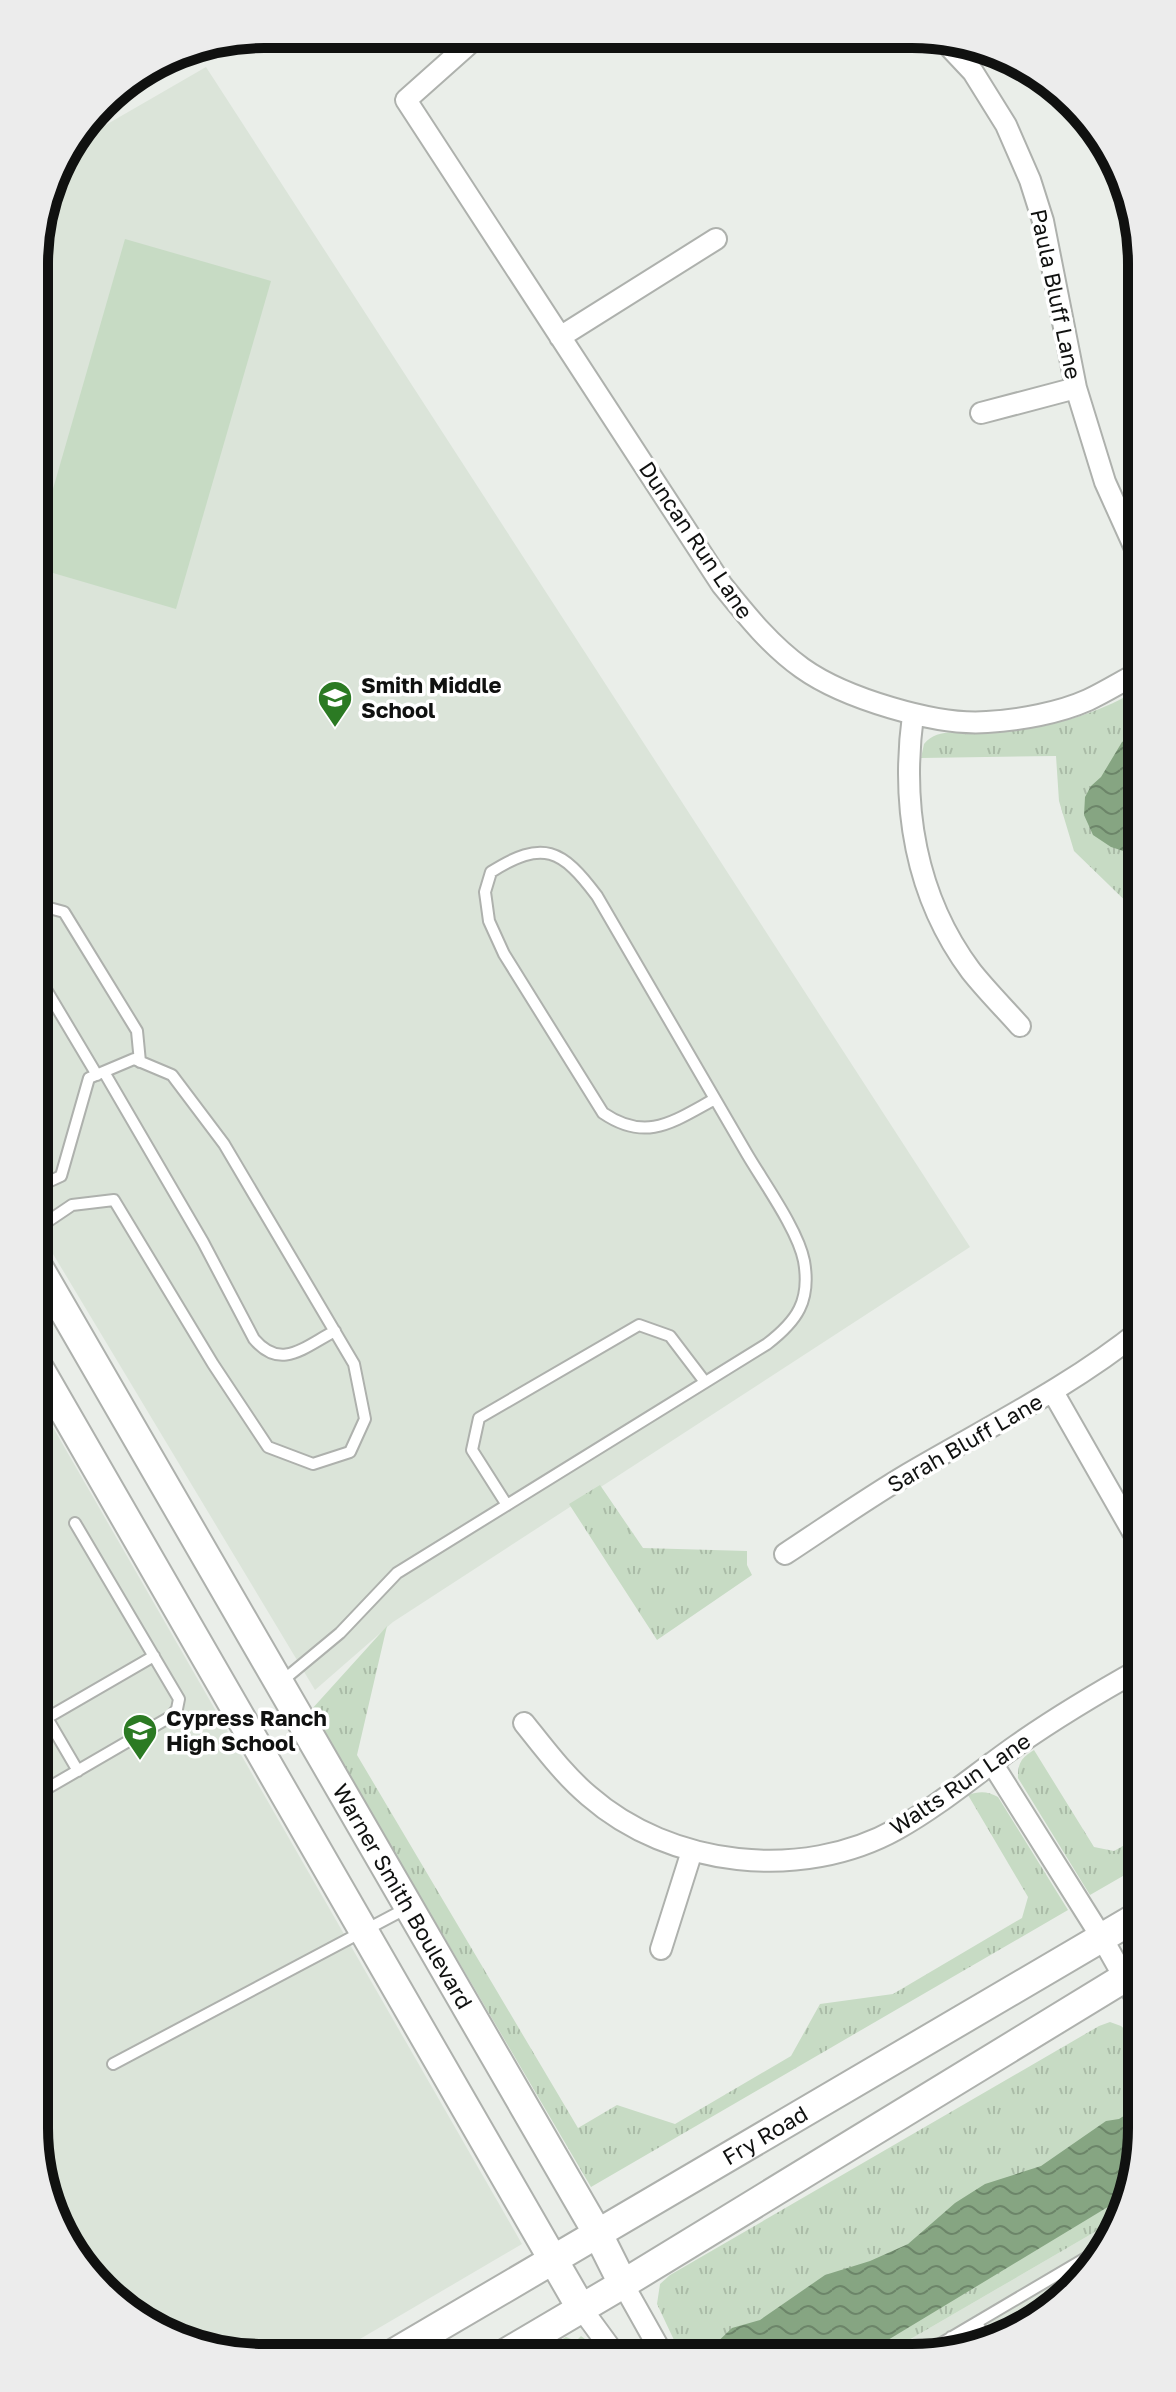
<svg xmlns="http://www.w3.org/2000/svg" width="1176" height="2392" font-family="'Golos Text',sans-serif">
<style>
.built{fill:#dbe4d9}
.grass{fill:url(#grass-tufts)}
.pitch{fill:#c7dbc4}
.water{fill:url(#water-waves)}
.lines{fill:none;stroke-linecap:round;stroke-linejoin:round}
.lane-casing{stroke:#aeb1ad;stroke-width:14}
.street-casing{stroke:#aeb1ad;stroke-width:24}
.secondary-casing{stroke:#aeb1ad;stroke-width:32}
.lane{stroke:#fff;stroke-width:10}
.street{stroke:#fff;stroke-width:20}
.secondary{stroke:#fff;stroke-width:28}
.labels{text-anchor:middle;stroke-width:7;stroke-linejoin:round;paint-order:stroke}
.street-label{font-size:22px;fill:#101110;stroke:#fff}
.poi-label{font-size:22px;font-weight:bold;fill:#101110;stroke:#fff;text-anchor:start}
.rim{fill:none;stroke:#101110;stroke-width:10}
</style>
<defs>
<pattern id="grass-tufts" width="24" height="20" patternUnits="userSpaceOnUse" patternTransform="scale(2)"><rect width="24" height="20" fill="#c7dbc4"/><path d="M3 7l-1-3M5 7V3M7 7l1-3M15 17l-1-3M17 17v-4M19 17l1-3" fill="none" stroke="#aabba7"/></pattern>
<pattern id="water-waves" width="16" height="10" patternUnits="userSpaceOnUse" patternTransform="scale(2)"><rect width="16" height="10" fill="#86a582"/><path d="M0 5q4-4 8 0t8 0" fill="none" stroke="#6c8569"/></pattern>
</defs>
<rect width="100%" height="100%" fill="#eaeee9"/>
<path class="built" d="M206,67L970,1247L393,1622L315,1690L35,1224L36,234L58,162L71,145Z
M35,1396L522,2244L331,2356H234L113,2301L46,2201L34,2128Z
M1112,2222L1094,2268L985,2346L912,2358H878Z"/>
<path class="grass" d="M1142,687V917L1074,851L1059,801L1056,756L921,758L924,744C939,726 962,735 982,734C1039,730 1093,718 1142,687Z
M600,1485L643,1548L747,1551V1565L752,1575L657,1640L569,1504Z
M387,1626L357,1755L578,2128L617,2105L675,2124L791,2056L820,2004L893,1994L1022,1918L1028,1897L968,1795C979,1791 988,1791 998,1797L1068,1910L591,2187L311,1710Z
M1034,1750L1094,1847L1114,1851L1142,1835V1865L1090,1895L1018,1778C1018,1763 1021,1758 1034,1750Z
M1110,2022L1121,2026L1131,2035L1141,2052V2143L1112,2222L878,2358L682,2357L657,2304L660,2284L670,2275L1099,2026Z
M581,2336L593,2345L602,2357H532L566,2337L576,2341Z"/>
<path class="pitch" d="M125,239L271,281L176,609L36,568V548Z"/>
<path class="water" d="M1142,729V857L1111,847L1093,835L1084,815L1085,797L1091,786L1101,777L1122,742Z
M1141,2105V2143L1121,2199L873,2349L858,2358L708,2357L706,2353L732,2328L760,2320L825,2275L870,2261L908,2244L955,2203L985,2184L1041,2166L1106,2121L1119,2119Z"/>
<g class="lines">
<defs>
<path id="lane" d="M35,909L42,906L64,912L137,1031L140,1062
M35,971L97,1075
M104,1072L203,1242L254,1339C281,1371 304,1347 335,1331
M35,1230L72,1205L114,1200L213,1364L268,1447L313,1464L350,1452L365,1419L354,1364L224,1144L172,1075L134,1059L89,1078L61,1176L35,1188
M507,1505L472,1450L479,1418L639,1325L670,1336L705,1382
M281,1682L340,1633L397,1573L767,1344C797,1321 811,1301 804,1261C798,1230 764,1183 747,1154C697,1068 647,982 597,896C562,849 543,839 491,872L485,892L489,921L504,954L603,1113C647,1143 674,1121 715,1099
M78,1771L47,1718L154,1656
M34,1796L170,1717L177,1709L179,1699L75,1523
M113,2064L407,1908
M977,2323L989,2344
M951,2337L958,2350
M918,2357L1101,2249"/>
<path id="street" d="M479,35L406,100L722,585C747,616 770,645 802,668C844,698 936,726 987,722C1020,720 1059,713 1088,700C1107,691 1124,680 1142,671
M941,38L973,72L1006,125L1030,180L1043,221L1076,388L1105,482L1142,564
M560,337L716,239
M981,413L1076,388
M913,715C901,805 915,896 971,971C986,990 1004,1008 1020,1026
M1053,1392L1142,1548
M785,1554C826,1527 866,1499 908,1474C988,1427 1070,1387 1142,1329
M524,1723C544,1748 564,1775 589,1796C670,1867 802,1882 897,1829C940,1805 977,1773 1017,1745C1057,1717 1099,1692 1142,1668
M992,1763L1102,1938L1142,2009
M661,1949L692,1851
M623,2284L664,2357
M581,2308L617,2357"/>
<g id="secondary">
<path id="s1" d="M35,1261L598,2234L623,2284"/>
<path d="M35,1361L581,2308"/>
<path id="s2" d="M389,2356L1142,1914"/>
<path d="M499,2357L623,2284L1142,1967"/>
</g>
</defs>
<use href="#lane" class="lane-casing"/>
<use href="#street" class="street-casing"/>
<use href="#secondary" class="secondary-casing"/>
<use href="#lane" class="lane"/>
<use href="#street" class="street"/>
<use href="#secondary" class="secondary"/>
</g>
<defs>
<symbol id="school-pin" viewBox="-11 -11 22 30"><path d="M0 17L-7.5 6A9.5 9.5 0 1 1 7.5 6Z" fill="#2b7a23" stroke="#fff"/><path d="M0-5L7-2L0 1L-7-2ZM-4 1L0 2.5L4 1V4Q0 6-4 4Z" fill="#fff"/></symbol>
</defs>
<g fill-rule="evenodd">
<use href="#school-pin" x="315" y="678" width="40" height="54"/>
<use href="#school-pin" x="120" y="1711" width="40" height="54"/>
</g>
<g class="labels">
<g class="street-label">
<text transform="translate(1056 294) rotate(78)" y="8">Paula Bluff Lane</text>
<text transform="translate(696 540) rotate(56)" y="8">Duncan Run Lane</text>
<text transform="translate(965 1443) rotate(-30)" y="8">Sarah Bluff Lane</text>
<text transform="translate(960 1784) rotate(-34)" y="8">Walts Run Lane</text>
<text dy="8" stroke="none"><textPath href="#s1" startOffset="734">Warner Smith Boulevard</textPath></text>
<text dy="8" stroke="none"><textPath href="#s2" startOffset="436">Fry Road</textPath></text>
</g>
<g class="poi-label">
<text x="361" y="693">Smith Middle<tspan x="361" dy="25">School</tspan></text>
<text x="166" y="1726">Cypress Ranch<tspan x="166" dy="25">High School</tspan></text>
</g>
</g>
<path d="M0 0H1176V2392H0ZM264 48H912A216 216 0 0 1 1128 264V2128A216 216 0 0 1 912 2344H264A216 216 0 0 1 48 2128V264A216 216 0 0 1 264 48Z" fill="#ececec" fill-rule="evenodd"/>
<path class="rim" d="M264 48H912A216 216 0 0 1 1128 264V2128A216 216 0 0 1 912 2344H264A216 216 0 0 1 48 2128V264A216 216 0 0 1 264 48Z"/>
</svg>
